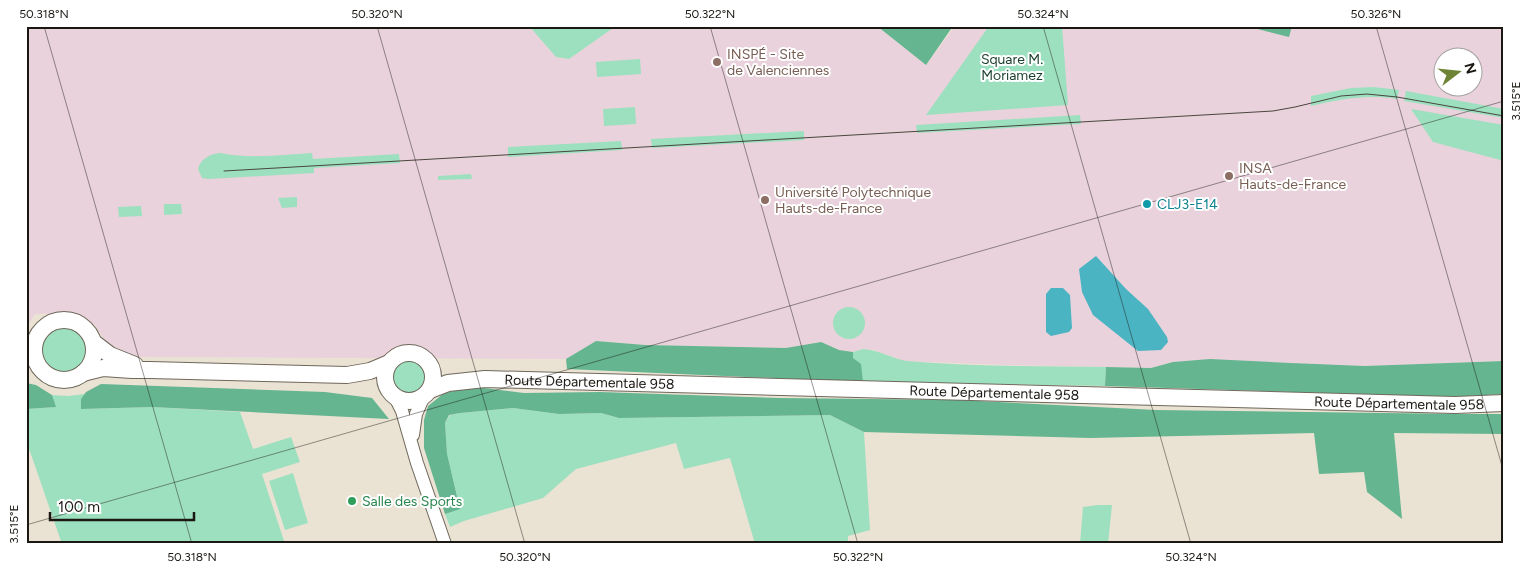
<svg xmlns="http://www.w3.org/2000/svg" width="1530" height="570" font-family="Figtree,sans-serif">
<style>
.education{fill:#e9d2dc;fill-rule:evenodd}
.green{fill:#9de0bf}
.forest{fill:#64b590}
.water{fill:#4ab4c2}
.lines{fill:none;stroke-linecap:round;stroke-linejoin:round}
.minor-casing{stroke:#6f685b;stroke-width:14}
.major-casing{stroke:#6f685b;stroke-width:18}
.minor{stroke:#fff;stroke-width:12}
.major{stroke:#fff;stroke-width:16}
.tram{stroke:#4a463f;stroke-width:1}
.ticks{fill:none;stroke:#1b1813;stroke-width:1;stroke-opacity:0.45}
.education-dot{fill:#8d6e63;stroke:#fff;stroke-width:2}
.culture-dot{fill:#0f9aa8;stroke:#fff;stroke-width:2}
.leisure-dot{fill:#2e9e5b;stroke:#fff;stroke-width:2}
.labels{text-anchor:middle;stroke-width:4;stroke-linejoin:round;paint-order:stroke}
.education-label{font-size:14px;fill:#785e54;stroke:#fff;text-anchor:start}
.park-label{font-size:14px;fill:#193d2d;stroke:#fff}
.culture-label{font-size:14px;fill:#0d838f;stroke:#fff;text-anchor:start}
.street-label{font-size:14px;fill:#1b1813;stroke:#fff}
.leisure-label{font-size:14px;fill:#27864d;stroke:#fff;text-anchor:start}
.neatline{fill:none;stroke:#1b1813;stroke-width:2}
.ticks-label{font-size:12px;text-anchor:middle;fill:#1b1813}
</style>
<rect width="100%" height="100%" fill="#eae2d3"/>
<path class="education" d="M26,26H529L556,57L569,59L616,26H877L926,65L955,26H1504V361L1365,366L1173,362L1151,368L1006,365L904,361L874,350L863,349L853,352L839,350L820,342L787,348L645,345L596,341L566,359L137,357L107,344L95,325L66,313L35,314L26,327ZM1442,58H1472V88H1442Z"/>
<path class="green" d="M529,26H616L569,59L556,57Z
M989,26H1062L1068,105L926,115Z
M640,59L641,74L597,77L596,62Z
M1374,87L1399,90L1397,99C1367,94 1340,99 1311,106V96L1351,88Z
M1406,91L1504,109V118L1404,101Z
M635,107L636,124L604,126L603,109Z
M1411,109L1504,125V161L1433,142Z
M1080,115L1081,124L917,133L916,125Z
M804,131V140L652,148L651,139Z
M621,141L622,150L508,157V147Z
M220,153C251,159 282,155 312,153L313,159L399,154L400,163L314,168V173L208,179L202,178L198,169C200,159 210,154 220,153Z
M471,174L472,179L438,180V176Z
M297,197V207L282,208L278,198Z
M164,204H181L182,214L164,215Z
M141,206L142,216L119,217L118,207Z
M833 323a16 16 0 1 1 32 0a16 16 0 1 1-32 0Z
M41 350a23 23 0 1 1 46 0a23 23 0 1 1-46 0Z
M863,349C880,350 893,359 907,361C973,367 1040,366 1106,367L1105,386L863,382L853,358V352Z
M392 377a17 17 0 1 1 34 0a17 17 0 1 1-34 0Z
M85,394L81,399V409L152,407L240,412L253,449L291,437L300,462L262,474L285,544H62L26,440V409L55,407L52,395L68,396Z
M513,408L559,414L601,413L619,418L830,415L864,432L870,530L848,536V544H755L730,458L684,469L676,443L576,469L543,498L464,521L450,527L445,514L460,508L447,455L445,423L450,415L460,413Z
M293,473L308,523L285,530L269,481Z
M1098,505H1112L1108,544H1080L1083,507Z"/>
<path class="forest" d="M877,26H953L926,65Z
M1246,26H1292L1289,37Z
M596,341L645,345L786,348L821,342L839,350L853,352V358L861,364L863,382L567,369L566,359Z
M1210,359L1290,363L1365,366L1504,361V394L1449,397L1105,386L1106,367L1151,368L1173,362Z
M26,383L36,385L52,395L56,407L26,409Z
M101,384L325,392L372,398L389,419L152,407L81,409V399L86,392Z
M484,388L524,393L600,392L780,398L959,400L1156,410L1461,414H1504V434L1394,433L1402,519L1367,492L1364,472L1319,474L1314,433L1090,438L864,432L830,415L619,418L601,413L559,414L513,408L460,413L449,415L445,423L447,454L460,509L445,514L424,448V420L428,406L443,394L459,389Z"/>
<path class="water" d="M1096,256L1126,289L1148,309L1167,337L1168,342L1161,350L1138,351L1093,315L1082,292L1079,269Z
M1051,288H1063L1070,295L1072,328L1069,332L1051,336L1046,332V294Z"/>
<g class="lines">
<defs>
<path id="minor" d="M395,397L402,411L417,463L445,544
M413,435L416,414L424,396"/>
<g id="major">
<circle cx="64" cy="350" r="30"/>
<path d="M93,342L110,355L135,365"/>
<circle cx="409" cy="377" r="24"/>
<path d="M83,373L103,368L132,370H150L347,375L370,371L389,363"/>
<path id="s1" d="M430,390L448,383L485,379L1455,405L1504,403"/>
</g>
</defs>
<use href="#minor" class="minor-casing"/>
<use href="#major" class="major-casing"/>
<use href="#minor" class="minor"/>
<use href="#major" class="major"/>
<path class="tram" d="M224,171L1273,111L1295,107L1341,96L1367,94L1397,97L1504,116"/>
</g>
<path class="ticks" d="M44,26L192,544M377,26L525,544M710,26L858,544M1043,26L1191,544M1376,26L1504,473M26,525L1504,101"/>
<g class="education-dot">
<circle cx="717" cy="62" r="5"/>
<circle cx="1229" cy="176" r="5"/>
<circle cx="765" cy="200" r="5"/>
</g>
<circle class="culture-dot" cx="1147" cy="204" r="5"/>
<circle class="leisure-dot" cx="352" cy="501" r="5"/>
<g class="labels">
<g class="education-label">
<text x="727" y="59">INSPÉ - Site<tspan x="727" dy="16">de Valenciennes</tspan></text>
<text x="1239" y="173">INSA<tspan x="1239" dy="16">Hauts-de-France</tspan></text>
<text x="775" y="197">Université Polytechnique<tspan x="775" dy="16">Hauts-de-France</tspan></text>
</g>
<g class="park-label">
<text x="1012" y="64">Square M.<tspan x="1012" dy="16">Moriamez</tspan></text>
</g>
<g class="culture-label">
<text x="1157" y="209">CLJ3-E14</text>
</g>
<g class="street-label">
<text dy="5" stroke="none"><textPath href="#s1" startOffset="161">Route Départementale 958</textPath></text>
<text dy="5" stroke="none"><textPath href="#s1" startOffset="566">Route Départementale 958</textPath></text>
<text dy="5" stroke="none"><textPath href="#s1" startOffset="971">Route Départementale 958</textPath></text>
</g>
<g class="leisure-label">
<text x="362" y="506">Salle des Sports</text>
</g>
</g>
<rect width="1530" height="570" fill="none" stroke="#ffffff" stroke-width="55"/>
<g transform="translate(1458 72) rotate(74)"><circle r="24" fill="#ffffff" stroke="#a4a3a1"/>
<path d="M0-4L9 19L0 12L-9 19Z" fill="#6e8435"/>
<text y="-8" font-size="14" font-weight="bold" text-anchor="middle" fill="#1b1813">N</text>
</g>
<path d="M50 512v8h144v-8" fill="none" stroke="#1b1813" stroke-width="2.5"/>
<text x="58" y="512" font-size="15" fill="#1b1813" stroke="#ffffff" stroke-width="4" paint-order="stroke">100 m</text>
<rect x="28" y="28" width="1474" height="514" class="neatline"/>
<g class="ticks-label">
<text x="44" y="18">50.318°N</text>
<text x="377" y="18">50.320°N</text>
<text x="710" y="18">50.322°N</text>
<text x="1043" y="18">50.324°N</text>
<text x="1376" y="18">50.326°N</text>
<text transform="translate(1516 101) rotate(-90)" y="4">3.515°E</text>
<text transform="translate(14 524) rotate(-90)" y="4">3.515°E</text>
<text x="192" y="561">50.318°N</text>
<text x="525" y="561">50.320°N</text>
<text x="858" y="561">50.322°N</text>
<text x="1191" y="561">50.324°N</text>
</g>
</svg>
